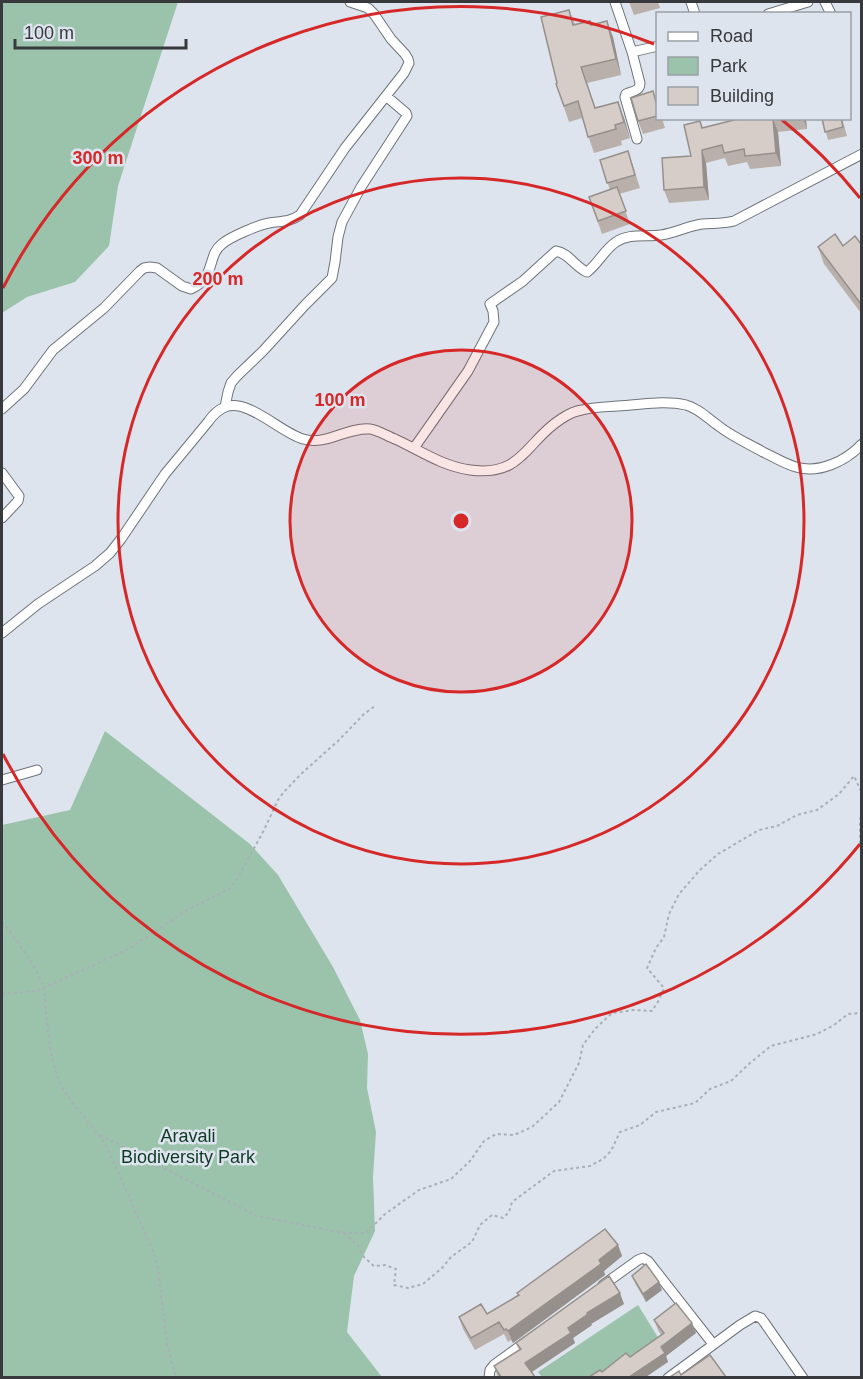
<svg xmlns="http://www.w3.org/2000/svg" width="863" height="1379" font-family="Helvetica,sans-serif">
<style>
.green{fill:#9bc3ab}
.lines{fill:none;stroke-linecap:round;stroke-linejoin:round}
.minor-casing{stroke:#6e737a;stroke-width:11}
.path{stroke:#aaafb6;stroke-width:2;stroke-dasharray:3 3;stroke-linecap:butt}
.minor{stroke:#fff;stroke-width:9}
.wall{fill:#b9b0ac}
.shaded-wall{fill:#96908c}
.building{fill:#d7cdc8;stroke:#96908c;stroke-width:1.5}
.ring{fill:none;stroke:#d62828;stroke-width:3}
.labels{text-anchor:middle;stroke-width:5;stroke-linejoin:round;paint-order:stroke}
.park-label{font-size:18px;fill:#0d3a24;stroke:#dee4ed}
.centre{fill:#d62828;stroke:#dee4ed;stroke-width:3}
.ring-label{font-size:18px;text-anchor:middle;font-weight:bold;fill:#d62828;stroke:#dee4ed;stroke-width:5;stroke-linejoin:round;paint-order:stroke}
</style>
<rect width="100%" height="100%" fill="#dee4ed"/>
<path class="green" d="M2,2H178L118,186L109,246L75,282L27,297L2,313Z
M105,731L250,844L278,875L333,967L360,1020L368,1054L367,1088L376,1132L373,1177L375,1231L354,1276L347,1332L382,1377H2V825L70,810Z
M638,1305L659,1339L601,1377H542L538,1372Z"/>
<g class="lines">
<defs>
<path id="minor" d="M615,2L632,52L640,83C640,91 633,91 626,94L625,97L637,139
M691,2L695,14
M825,2L831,14
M768,14L808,2
M632,52L658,46
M225,407L228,392L231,383L237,376L263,351L305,305L332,278L335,262L338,237L342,222L361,187L407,116L406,113L386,96
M2,409L24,389L53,350L104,308L140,271L144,268L150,267L157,268L182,286L191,289C216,278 207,255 222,244C230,237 258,225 269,223C281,221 290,222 300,215L345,148L404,73L409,63L408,59L405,54L391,39L374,14L368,8L350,2
M414,448L468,371L494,322L493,311L490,304L523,281L556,251C569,253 575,267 587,272C598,264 604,250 616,242C629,233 646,237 661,235C675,233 688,226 702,224C713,223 723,224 734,221L862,154
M2,473L19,496L18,501L2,518
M2,633L38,604L95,566L110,553L121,539L165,474L208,422C212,416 218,410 225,407C248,398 281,433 303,439C327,446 346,427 370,429C378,430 387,436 395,439C421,451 442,466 470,470C523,477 525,442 561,419C567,415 574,411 582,410C593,407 606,407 618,406C640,405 664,400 686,405C700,409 708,419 720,427C733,437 749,444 763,452C774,457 785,464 796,467C819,474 846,461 862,444
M2,780L37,770
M603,1285L638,1260L643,1258L648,1261L713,1344
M489,1378L490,1370L494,1365L527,1341
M668,1378L740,1325L755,1316L761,1318L764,1322L803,1378"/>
</defs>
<use href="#minor" class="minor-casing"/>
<path class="path" d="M862,811L860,820V844L862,845
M2,922C18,942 35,964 44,988C47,1019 48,1061 63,1089C76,1110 95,1127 108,1149L153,1251L158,1269L167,1345L175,1373L178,1378
M2,994L36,991L92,966L130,948L187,910L229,889L236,881L264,830L278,800L283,793L300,775L338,741L364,714L375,706
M100,1135L257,1216L344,1233H366L385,1214L419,1190L451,1179L470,1161L484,1141L496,1134L514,1135L532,1127L559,1102L579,1063L583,1045L595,1029L612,1013L634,1010L652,1011L659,1000L664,988L647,968L656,948L664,937L669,914L679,894L699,871L718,854L759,830L777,826L797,815L817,810L839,794L854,776L862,793
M344,1233L359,1247L364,1257L374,1266L385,1265L396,1269L394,1285L408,1288L423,1284L442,1268L451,1257L472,1242L480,1225L492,1215L503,1218L509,1212L512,1202L554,1171L590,1166L603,1159L611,1151L620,1132L640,1125L656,1112L695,1103L710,1089L731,1081L750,1063L771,1046L817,1034L834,1025L848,1014L862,1013"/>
<use href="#minor" class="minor"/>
</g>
<path class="wall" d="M629,2H658L660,8L634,15Z
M569,10L575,24L590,21L592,25L613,37L621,75L587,83L595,108L624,118L630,138L621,141L622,145L594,153L582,118L569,122L556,84L557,83Z
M657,104V118H662L665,128L643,134L638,121Z
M742,118H806L807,129L778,132L781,166L750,169L747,162L728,166L725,158L706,163L709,200L669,203L664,190L691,156L700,121L703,128Z
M822,118H842L847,136L828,140Z
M628,151L640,188L619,194L630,224L602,234L589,197L610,190L600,160Z
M861,244V313L824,264L818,247Z
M618,1245L622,1256L604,1271L605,1275L513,1343L511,1340L508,1342L504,1334L475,1350L463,1329L459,1317L487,1314L518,1295L517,1293Z
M632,1276L662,1290L646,1302L636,1285Z
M624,1304L591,1324L592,1325L573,1338L575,1343L531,1372L535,1377H498L494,1366L519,1350L516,1343Z
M654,1320L692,1323L696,1333L666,1356L668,1362L602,1372L630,1357L661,1335L658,1330Z"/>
<path class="shaded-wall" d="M607,21L613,37L621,75L616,59Z
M618,102L624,118L630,138L624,122Z
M803,118H806V120L807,129Z
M773,119L778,132L781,166L776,153Z
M702,150L706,163L709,200L704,187Z
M618,1245L622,1256L604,1271L605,1275L513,1343L508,1331Z
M659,1282L662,1290L646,1302L643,1294Z
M620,1293L624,1304L591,1324L592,1325L573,1338L575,1343L529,1374L525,1363L587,1313Z
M692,1323L696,1333L666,1356L668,1362L646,1377H629L661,1347Z"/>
<path class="building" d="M569,10L573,25L590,21L591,25L607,21L616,59L581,67L595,108L618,102L624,122L615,125L616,129L588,137L578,101L564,106L556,84L557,83L541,17Z
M653,91L657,106V116L638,121L631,98Z
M742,118H780L773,119L776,153L745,156L744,149L724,153L722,145L702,150L704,187L664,190L662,158L691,156L684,125L700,121L702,128Z
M822,118H841L843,127L825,132Z
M628,151L635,175L607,183L600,160Z
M617,187L626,211L598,221L589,197Z
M835,234L843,246L855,236L861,244V304L818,247Z
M605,1229L618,1245L599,1260L601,1264L508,1331L506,1329L504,1330L499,1322L471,1338L459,1317L481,1304L487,1314L519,1295L517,1293Z
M646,1264L659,1282L643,1294L632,1276Z
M609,1276L620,1293L587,1313L588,1314L568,1328L571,1333L525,1363L535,1377H501L494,1366L521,1349L516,1343Z
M676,1303L692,1323L661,1347L665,1353L629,1377H589L600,1370L602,1372L626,1353L630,1357L664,1333L654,1320Z
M710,1355L726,1377H670L679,1371L681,1375Z"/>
<circle cx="461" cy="521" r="171" fill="#d62828" fill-opacity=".12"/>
<g class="ring">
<circle cx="461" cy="521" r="171"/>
<circle cx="461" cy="521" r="343"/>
<path d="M860 844A514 514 0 0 1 3 754M3 288A514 514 0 0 1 654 44M781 119A514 514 0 0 1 860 198"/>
</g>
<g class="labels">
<g class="park-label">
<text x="188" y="1142">Aravali<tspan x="188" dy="21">Biodiversity Park</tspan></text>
</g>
</g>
<circle cx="461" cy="521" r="9" class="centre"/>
<g class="ring-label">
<text x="98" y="164">300 m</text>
<text x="218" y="285">200 m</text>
<text x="340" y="406">100 m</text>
</g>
<rect width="863" height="1379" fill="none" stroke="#37393d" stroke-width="6"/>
<rect x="656" y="12" width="195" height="108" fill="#dee4ed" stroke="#9ba0a7" stroke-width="1.5"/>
<rect x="668" y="32" width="30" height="9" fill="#ffffff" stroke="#9ba0a7" stroke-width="1.5"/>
<text x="710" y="42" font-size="18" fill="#37393d">Road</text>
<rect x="668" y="57" width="30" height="18" fill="#9bc3ab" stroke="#9ba0a7" stroke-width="1.5"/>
<text x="710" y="72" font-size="18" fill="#37393d">Park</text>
<rect x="668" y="87" width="30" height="18" fill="#d7cdc8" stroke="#9ba0a7" stroke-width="1.5"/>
<text x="710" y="102" font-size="18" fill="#37393d">Building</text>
<path d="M15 39v9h171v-9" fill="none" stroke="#37393d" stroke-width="3"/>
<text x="24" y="39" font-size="18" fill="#37393d" stroke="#dee4ed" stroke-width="4.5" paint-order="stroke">100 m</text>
</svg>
